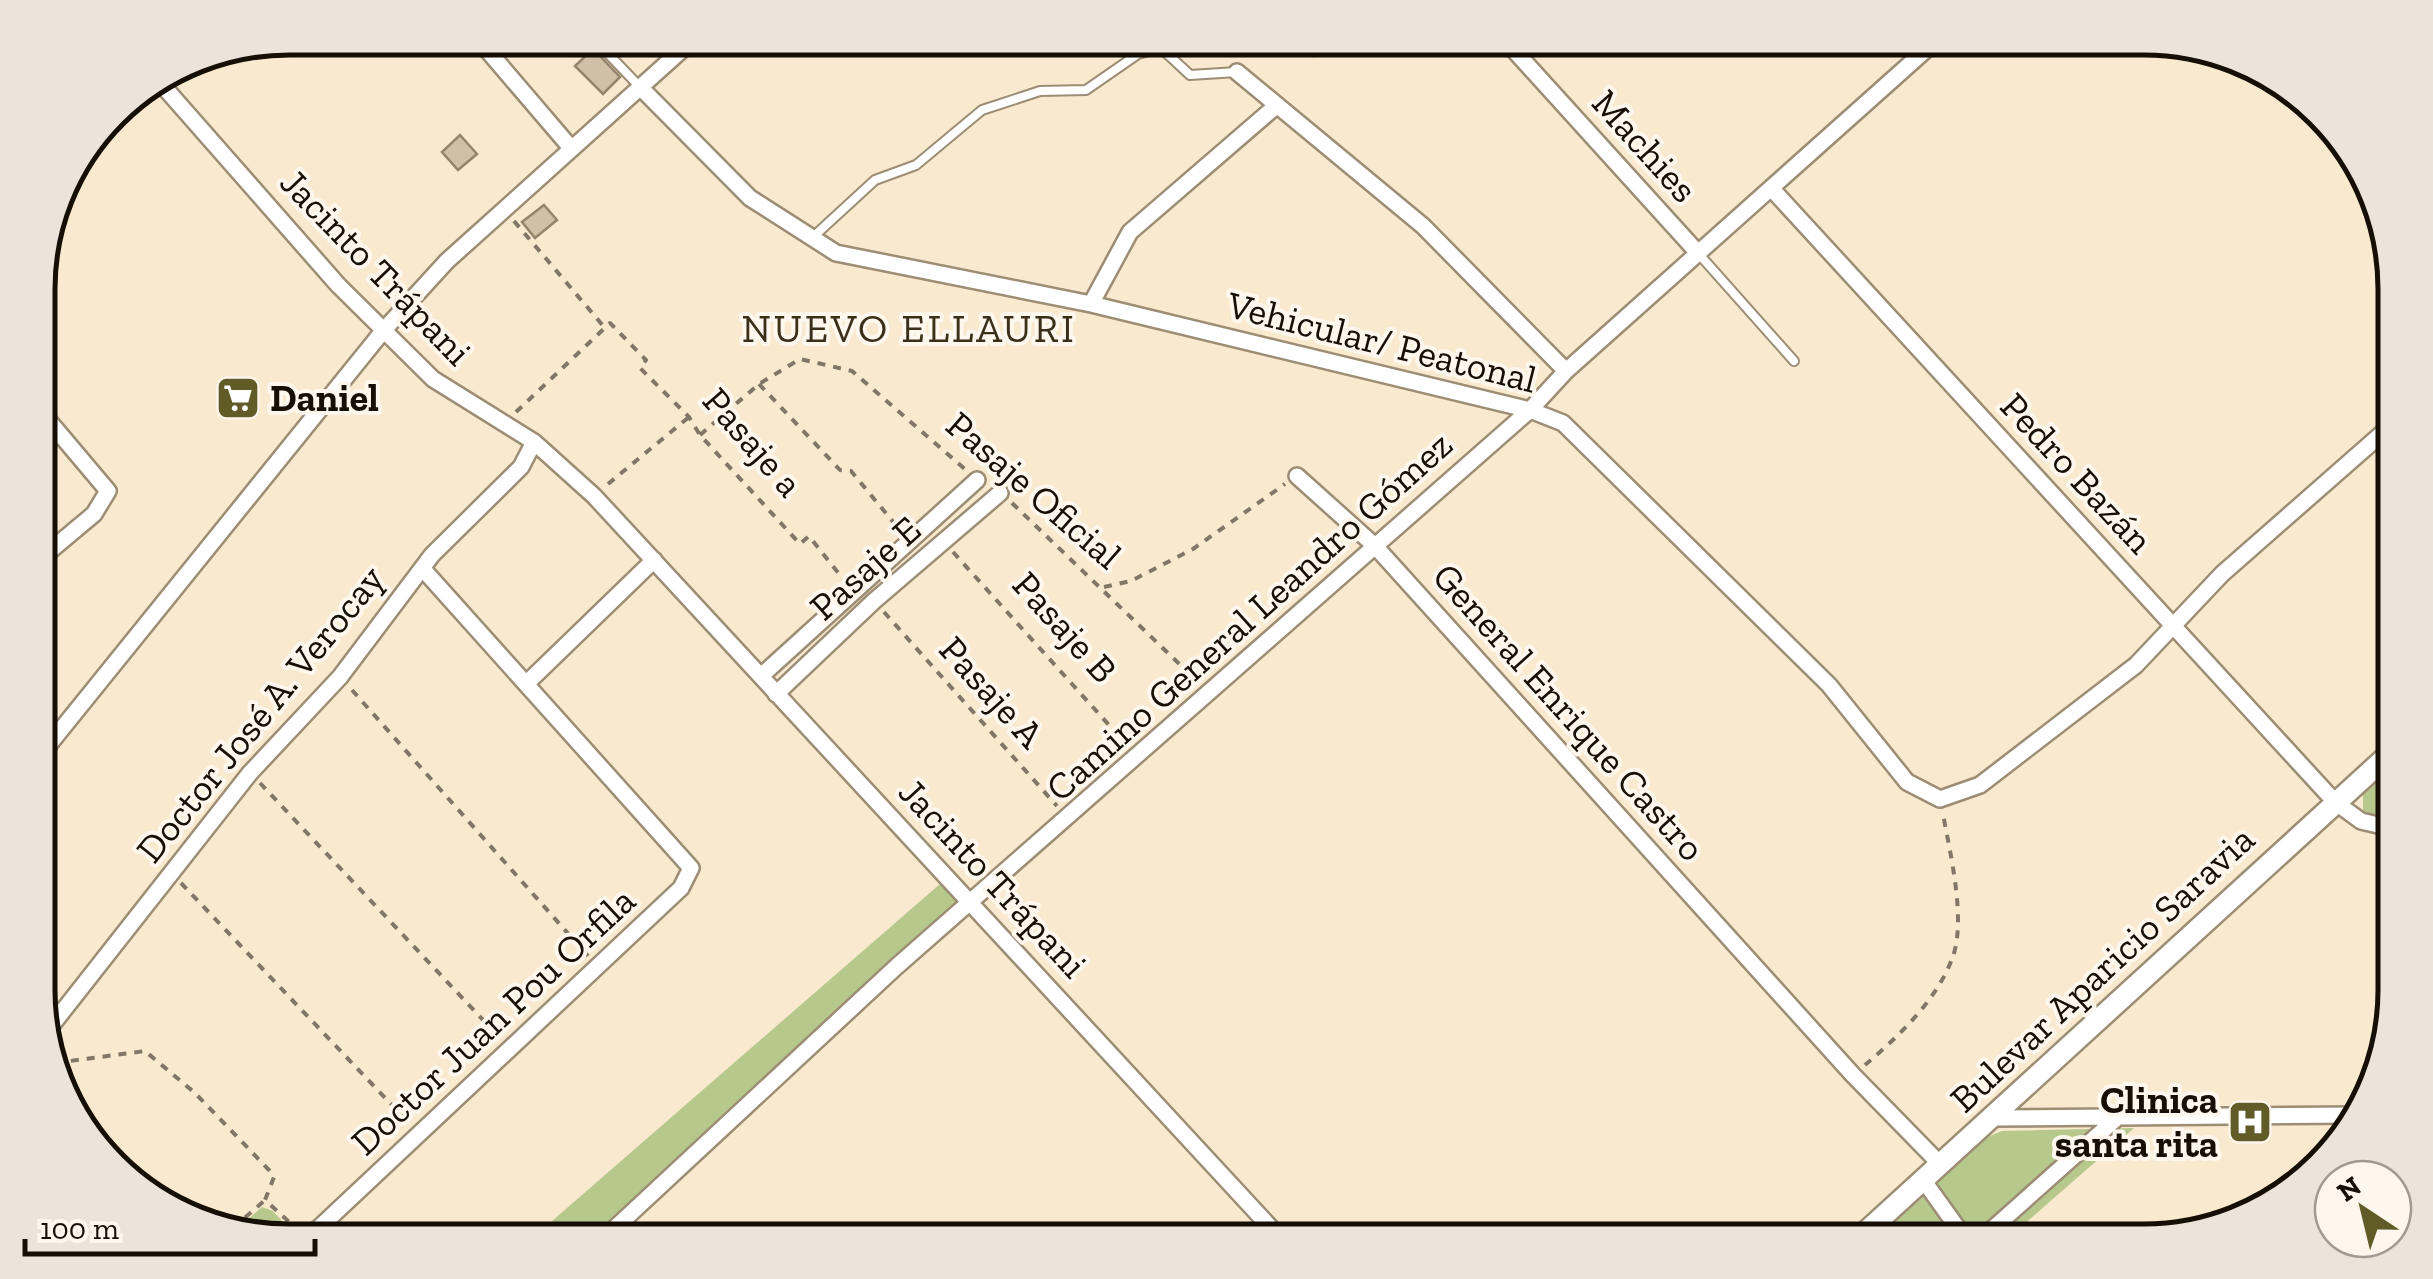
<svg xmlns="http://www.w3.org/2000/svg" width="2433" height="1279" font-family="'Zilla Slab',serif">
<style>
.green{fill:#b6c88c}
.building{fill:#d0c0a6;stroke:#93856c;stroke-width:2.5}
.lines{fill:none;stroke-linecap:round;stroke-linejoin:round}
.service-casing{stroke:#9c8d74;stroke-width:12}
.minor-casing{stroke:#9c8d74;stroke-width:20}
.tertiary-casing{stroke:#9c8d74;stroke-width:25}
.path{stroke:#827766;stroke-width:4;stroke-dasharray:8 8;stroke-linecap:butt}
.service{stroke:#fff;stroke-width:8}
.minor{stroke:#fff;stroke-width:15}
.tertiary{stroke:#fff;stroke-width:20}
.labels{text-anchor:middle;stroke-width:8;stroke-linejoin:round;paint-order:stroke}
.street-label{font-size:38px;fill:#150f06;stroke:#fef7ed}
.poi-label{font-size:38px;font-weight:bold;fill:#150f06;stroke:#fef7ed;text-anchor:start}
.neighbourhood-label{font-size:40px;letter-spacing:2.5px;fill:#3b2f19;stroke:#fef7ed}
.rim{fill:none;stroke:#150f06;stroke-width:5}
</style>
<rect width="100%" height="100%" fill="#f9e9ce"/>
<path class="green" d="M1295,38H1337L1314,58Z
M2395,764V820L2377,821L2363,811V792Z
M948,877L972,902L601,1241H529Z
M2134,1128L2005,1241H1869L1985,1138L2002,1131Z
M262,1207L273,1211L296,1237L289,1241L237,1229Z"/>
<path class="building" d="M593,49L620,77L603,94L575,66Z
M460,135L477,154L458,170L442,152Z
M544,205L557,220L535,238L522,222Z"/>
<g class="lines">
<defs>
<path id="service" d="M593,38L639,86
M813,237L875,180L916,165L982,110L1040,91L1086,90L1138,54L1161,48L1190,75L1237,72
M1698,253L1794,361"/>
<path id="minor" d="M477,38L571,148
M1503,38L1698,253
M1237,72L1423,226L1566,371
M157,79L338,285L433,379L534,442L594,496L1283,1241
M642,89L750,198L836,253L1091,304L1530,410L1563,423L1829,685L1907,782L1940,799L1980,785L2136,665L2222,574L2394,423
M1771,188L2335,802L2361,821L2395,829
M1091,304L1130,232L1276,106
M38,408L108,491L94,514L39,560
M1297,476L1375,546L1853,1075L1941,1165
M761,676L977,480
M528,682L654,560
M776,694L874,601L1000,493
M39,757L383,331L447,261L695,38
M44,1035L250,773L340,677L432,555L521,467L534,442
M1993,1118L2358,1115
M1924,1181L1967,1241
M305,1241L681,888L691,868L422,568
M601,1241L896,967L1530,410L1566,371L1939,38
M1979,1241L2118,1117"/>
<path id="tertiary" d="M1856,1241L2395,749"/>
</defs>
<use href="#service" class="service-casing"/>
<use href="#minor" class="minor-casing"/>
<use href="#tertiary" class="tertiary-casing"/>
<path class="path" d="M514,221L605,328
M759,384L840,470L851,471L899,529
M516,412L610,323L646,360L640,368L689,417L700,435L800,544L809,536L843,579
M700,435L759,384L800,359L852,371L966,470
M608,484L689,417
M1012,503L1196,680
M953,552L1127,745
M1104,587L1131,581L1193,549L1285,484
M884,612L1057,806
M352,690L588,956
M260,783L500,1038
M181,883L409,1123
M55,1063L145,1051L195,1093L269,1170L274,1177L265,1200L297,1229
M1865,1065C1898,1037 1936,1001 1952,959C1967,921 1950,853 1943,814
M2021,1224L2038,1241
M233,1228L265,1200"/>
<use href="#service" class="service"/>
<use href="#minor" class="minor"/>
<use href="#tertiary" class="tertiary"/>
</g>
<defs>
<symbol id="supermarket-square" viewBox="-11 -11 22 22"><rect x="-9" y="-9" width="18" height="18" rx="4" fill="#615b27" stroke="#fef7ed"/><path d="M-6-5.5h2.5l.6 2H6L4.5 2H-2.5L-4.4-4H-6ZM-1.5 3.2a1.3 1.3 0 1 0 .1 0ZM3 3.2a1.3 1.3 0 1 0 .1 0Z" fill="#fff"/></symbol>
<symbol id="hospital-square" viewBox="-11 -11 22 22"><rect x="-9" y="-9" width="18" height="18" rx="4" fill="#615b27" stroke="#fef7ed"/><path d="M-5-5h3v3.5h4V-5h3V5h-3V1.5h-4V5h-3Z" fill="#fff"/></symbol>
</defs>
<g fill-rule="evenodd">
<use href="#supermarket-square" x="213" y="373" width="50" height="50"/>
<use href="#hospital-square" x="2225" y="1097" width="50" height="50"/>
</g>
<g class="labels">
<g class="street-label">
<text transform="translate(1645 146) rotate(48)" y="13">Machies</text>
<text transform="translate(376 267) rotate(46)" y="13">Jacinto Trápani</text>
<text transform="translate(1382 342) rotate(14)" y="13">Vehicular/ Peatonal</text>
<text transform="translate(753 442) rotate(49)" y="13">Pasaje a</text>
<text transform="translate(2077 473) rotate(47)" y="13">Pedro Bazán</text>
<text transform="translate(1034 490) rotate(41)" y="13">Pasaje Oficial</text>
<text transform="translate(865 568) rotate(-42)" y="13">Pasaje E</text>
<text transform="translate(1249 616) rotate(-42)" y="13">Camino General Leandro Gómez</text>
<text transform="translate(1065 627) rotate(48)" y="13">Pasaje B</text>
<text transform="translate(992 692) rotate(48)" y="13">Pasaje A</text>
<text transform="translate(1569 712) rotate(48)" y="13">General Enrique Castro</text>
<text transform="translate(260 714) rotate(-51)" y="13">Doctor José A. Verocay</text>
<text transform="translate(993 878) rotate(47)" y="13">Jacinto Trápani</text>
<text transform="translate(2102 969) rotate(-43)" y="13">Bulevar Aparicio Saravia</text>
<text transform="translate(493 1021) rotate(-43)" y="13">Doctor Juan Pou Orfila</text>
</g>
<g class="poi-label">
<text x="270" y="411">Daniel</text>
<text x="2218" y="1113" text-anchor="end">Clinica<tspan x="2218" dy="44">santa rita</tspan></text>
</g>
<g class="neighbourhood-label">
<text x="909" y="342">NUEVO ELLAURI</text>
</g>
</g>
<path d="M0 0H2433V1279H0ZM289 55H2144A234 234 0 0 1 2378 289V990A234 234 0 0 1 2144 1224H289A234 234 0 0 1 55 990V289A234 234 0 0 1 289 55Z" fill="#ebe4db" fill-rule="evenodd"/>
<path class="rim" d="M289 55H2144A234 234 0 0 1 2378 289V990A234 234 0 0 1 2144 1224H289A234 234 0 0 1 55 990V289A234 234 0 0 1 289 55Z"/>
<g transform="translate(2363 1209) rotate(325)"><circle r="48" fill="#fef7ed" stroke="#a19a91" stroke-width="2.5"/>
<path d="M0-8L18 38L0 25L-18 38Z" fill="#615b27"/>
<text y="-15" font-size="28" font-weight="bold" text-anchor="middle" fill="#150f06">N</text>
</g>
<path d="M25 1239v15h290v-15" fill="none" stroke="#150f06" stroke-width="5"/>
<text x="40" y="1239" font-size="30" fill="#150f06" stroke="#fef7ed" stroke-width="8" paint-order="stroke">100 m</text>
</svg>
